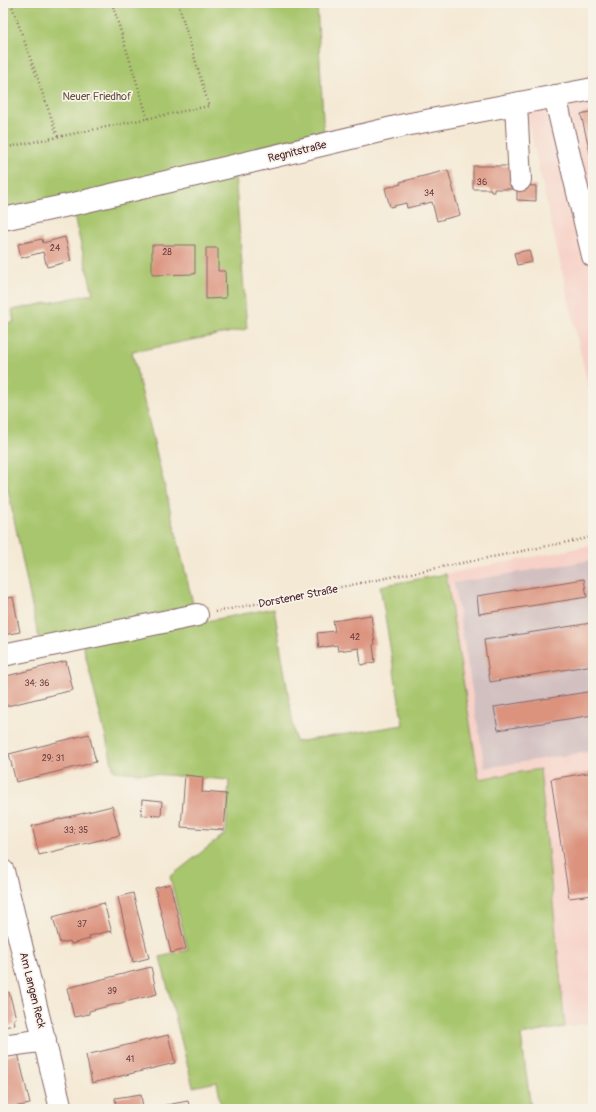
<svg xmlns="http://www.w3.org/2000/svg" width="596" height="1112" font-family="Pangolin,sans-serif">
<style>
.built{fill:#f7d1c7}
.industrial{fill:#d2bfc0}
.green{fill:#a8c66d;stroke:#79724c}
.building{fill:#db937e}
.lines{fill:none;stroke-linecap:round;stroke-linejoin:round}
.minor-casing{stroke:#866666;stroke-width:24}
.path{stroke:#866666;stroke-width:2.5;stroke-dasharray:1 3;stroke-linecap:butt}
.minor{stroke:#fff;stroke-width:22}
.labels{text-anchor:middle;stroke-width:3.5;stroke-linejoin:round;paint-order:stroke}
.number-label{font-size:9px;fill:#6e3c40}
.park-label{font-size:11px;fill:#66513f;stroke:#f7f3e8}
.street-label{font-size:11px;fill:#4a1f2b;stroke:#f7f3e8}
</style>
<rect width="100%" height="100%" fill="#f7f3e8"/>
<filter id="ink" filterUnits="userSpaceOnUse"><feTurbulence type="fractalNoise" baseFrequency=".025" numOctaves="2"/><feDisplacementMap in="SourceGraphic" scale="8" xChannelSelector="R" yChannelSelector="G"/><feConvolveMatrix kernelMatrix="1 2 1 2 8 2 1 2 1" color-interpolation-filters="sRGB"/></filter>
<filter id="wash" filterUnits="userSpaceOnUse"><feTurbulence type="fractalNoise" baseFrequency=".012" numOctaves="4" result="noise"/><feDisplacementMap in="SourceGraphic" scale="16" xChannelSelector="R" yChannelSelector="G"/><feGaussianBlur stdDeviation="0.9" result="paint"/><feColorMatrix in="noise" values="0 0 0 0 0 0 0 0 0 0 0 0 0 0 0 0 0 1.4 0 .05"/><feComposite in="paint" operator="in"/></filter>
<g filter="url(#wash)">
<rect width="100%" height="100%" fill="#f4e9d4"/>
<path class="built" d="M593,81V389L589,390L522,94Z
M593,545V1023L565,1027L540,769L479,780L446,574Z"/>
<path class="industrial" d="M593,560V751L485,768L454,583Z"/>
<path class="green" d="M3,3H317L324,139L3,213Z
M235,174L247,329L132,352L194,608L39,640L3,466V324L14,322L12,310L93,294L73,212Z
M446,574L479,779L540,769L565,1027L521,1035L531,1109H222L217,1082L193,1087L160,957L188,950L170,877L226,833L229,780L114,771L83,645L274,608L296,742L403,725L380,586Z"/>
<g id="blocks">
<path class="building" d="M593,111V157H591L581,114Z
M473,166H512V189H494V192H491V189H473Z
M448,170L460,215L437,221L432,202L407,208L406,203L390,207L385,188L401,184L400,182Z
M517,185L536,186V201L517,200Z
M65,237L71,261L47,267L43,252L21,258L18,244L42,239L43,243Z
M152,245H195V274L152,275Z
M206,248H218V271H225L226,298L206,299Z
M529,250L532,262L517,265L514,253Z
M584,579L587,597L479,614L477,596Z
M13,597L20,632L3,635V599Z
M371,615L375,644L373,645L375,662L361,665L359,648L338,651L337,645L319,648L317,633L335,631L333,621Z
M591,623L593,637V665L490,682L484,640Z
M66,661L73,690L3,707V677Z
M593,691V715L498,730L494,707Z
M89,734L96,762L16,782L9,754Z
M593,772V895L569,898L551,779Z
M185,775L203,777L202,792L227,794L224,830L181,827Z
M142,800L162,802L161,816L141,815Z
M112,806L120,835L39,855L32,826Z
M170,884L186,949L171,953L155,888Z
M133,893L149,958L133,962L118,897Z
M104,903L112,933L110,931L89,936L90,939L71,944L70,941L60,943L53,917Z
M151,967L157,994L89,1011V1014L74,1017L67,988Z
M3,990L4,993L9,992L16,1018L14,1019L15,1025L3,1027Z
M168,1035L175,1063L92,1083L86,1055Z
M18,1053L30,1104L7,1108L3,1093V1057Z
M141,1094L143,1109H116L115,1098Z
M188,1101L190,1109H161V1106Z"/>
</g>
</g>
<g filter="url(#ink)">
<use href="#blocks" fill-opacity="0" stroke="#866666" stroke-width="1"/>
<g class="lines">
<defs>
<path id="minor" d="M555,96L593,256
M516,104L520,180
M3,219L78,203L405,125L593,89
M3,655L197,615
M3,871L61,1109
M3,1046L45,1040"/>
</defs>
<use href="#minor" class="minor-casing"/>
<path class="path" d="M11,3L58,137
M112,3L148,119
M3,148L209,106L178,3
M215,612L593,537"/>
<use href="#minor" class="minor"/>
</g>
</g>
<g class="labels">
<g class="number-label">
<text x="482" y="185">36</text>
<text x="429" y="196">34</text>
<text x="55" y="251">24</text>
<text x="167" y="255">28</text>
<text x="355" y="640">42</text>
<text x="37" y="686">34; 36</text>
<text x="53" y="761">29; 31</text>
<text x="76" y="833">33; 35</text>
<text x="82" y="927">37</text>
<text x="112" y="994">39</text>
<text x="130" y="1062">41</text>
</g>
<g class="park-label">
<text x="97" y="100">Neuer Friedhof</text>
</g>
<g class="street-label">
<text transform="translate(297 151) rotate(-14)" y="4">Regnitstraße</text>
<text transform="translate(298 596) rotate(-11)" y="4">Dorstener Straße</text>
<text transform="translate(33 990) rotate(76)" y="4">Am Langen Reck</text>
</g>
</g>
<rect width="596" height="1112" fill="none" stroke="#f7f3e8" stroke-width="16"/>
</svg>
